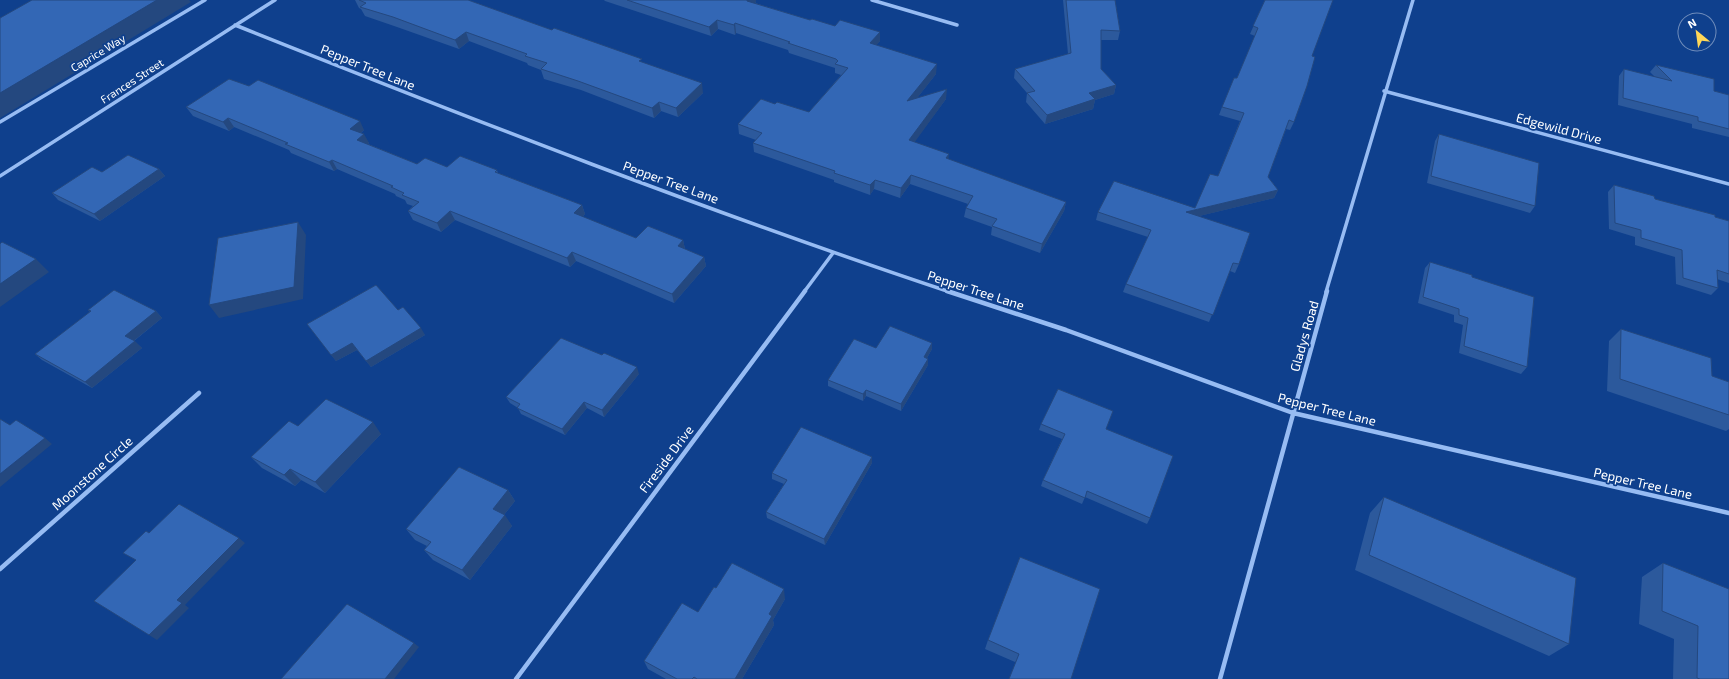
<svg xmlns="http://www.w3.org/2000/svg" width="1729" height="679" font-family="'Exo 2',sans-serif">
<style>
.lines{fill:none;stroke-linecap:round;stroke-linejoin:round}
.street-far1{stroke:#97bcf3;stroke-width:3.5}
.street{stroke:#97bcf3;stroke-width:4.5}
.wall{fill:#2c599c}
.shaded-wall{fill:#24487f}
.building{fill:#3367b5;stroke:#24487f}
.labels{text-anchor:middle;stroke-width:3.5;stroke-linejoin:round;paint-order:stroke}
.far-street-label{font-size:11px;fill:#fff;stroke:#0f408d}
.street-label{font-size:13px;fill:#fff;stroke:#0f408d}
</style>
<rect width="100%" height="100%" fill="#0f408d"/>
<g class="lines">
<path class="street-far1" d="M872,0L957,25
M235,25C471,119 709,212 950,292
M1384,91L1729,184
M0,122L205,0
M0,176L275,0
M804,292L833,253
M1326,292L1413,0"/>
<path class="street" d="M947,291L1066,330L1293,413L1729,513
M0,569L199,393
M516,679L805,291
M1220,679L1327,291"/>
</g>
<path class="wall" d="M355,0H468L643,63L703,93L678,117L661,111L654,118L581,90L544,79L541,70L528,65L527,63L469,41L459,49L397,27L365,16L361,9L359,8Z
M604,0H756V2L755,3L810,20L835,26L880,32V41L876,45L936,74L917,98L946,99L914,142L948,159L1066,202L1064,211L1040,253L991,235L992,227L964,217L966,208L968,204L910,184L900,198L874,189L870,195L834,182V180L754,152L753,143L756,140L739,134L738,124L775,104L809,112L841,75L835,73V68L789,53L788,50L736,33L735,35L718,29L711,36L605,1Z
M1063,0H1115L1120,31L1118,40H1101V69L1116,85L1114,94L1095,100L1093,109L1045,124L1026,102L1027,93L1014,78L1015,69L1068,54Z
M1265,0L1312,56L1294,122L1290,130L1286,129L1268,177L1278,190L1274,198L1199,216L1239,264L1235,273L1230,271L1209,322L1123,292L1126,284L1148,237L1096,220L1098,212L1195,208L1218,176L1240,121L1219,115L1222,107L1237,78L1255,36L1250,34Z
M1656,65L1714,91L1729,95V137L1692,128V124L1618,105L1619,76L1624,69L1655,77L1650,72Z
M186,107L364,130L361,133L369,143L368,144L417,164L447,167L497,170L498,173L582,205L585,214L582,217L636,238L683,240L685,249L704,257L706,266L674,303L576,261L570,267L455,220L441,232L413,220L408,211L413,206L407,204L405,200L396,196L395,194L337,169L334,171L291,153L289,150L234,127L229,131L193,116Z
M1439,134L1535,206L1530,213L1427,183L1435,141Z
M159,169L165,176L100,221L58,200L52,193L102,172Z
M1614,185L1655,199L1729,221V283L1717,279L1718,288L1711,295L1676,284L1675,257L1635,245V237L1609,229L1608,192Z
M1430,262L1472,277L1527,367L1521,374L1459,353L1463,325L1454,322V315L1418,303L1425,268Z
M88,310L156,311L162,318L134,341L142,348L92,388L42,360L35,354L90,312Z
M398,310L425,335L371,367L357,350L336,361L307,324Z
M1621,329L1712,376L1729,382V429L1726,431L1607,391L1609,341Z
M876,348L932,349L927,358L928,359V365L901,411L866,396L863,401L828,386V380Z
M639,374L604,417L587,408L565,435L521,414L518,408L510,403L506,397Z
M1041,424L1106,429L1150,518L1147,524L1085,497L1082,504L1041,486L1043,480L1062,439L1039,430Z
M298,426L381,434L325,493L301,480L295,486L262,468L251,457Z
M872,457V463L825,545L767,518L766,512L784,484L772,479V473Z
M508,490L515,501L504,515L512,526L470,580L433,560L424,550L427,546L415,540L406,529Z
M1384,497L1569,644L1549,656L1355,570L1370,513Z
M1663,563L1729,679H1673L1674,639L1639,624L1642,577Z
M716,588L785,599L773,620L774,625L742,679H666L648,669L644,661L698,612Z
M1100,589L1015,662L985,649L988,640Z"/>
<path class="shaded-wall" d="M157,0H189L191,2L0,118V93Z
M747,0H756V2L748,10L747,1Z
M717,20L718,29L711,36L709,27Z
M735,23L736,33L735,35L734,25Z
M466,32L469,41L459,49L455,40Z
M880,32V41L870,53V43Z
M937,64L936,74L907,111V101Z
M702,83L703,93L678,117L676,108Z
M1116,85L1114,94L1095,100L1093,109L1045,124L1047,115L1089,93Z
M947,89L946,99L909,150V140Z
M659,102L661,111L654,118L652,108Z
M228,118L234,127L229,131L223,122Z
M360,121L364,130L355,138L350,129Z
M364,134L369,143L362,149L357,140Z
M949,154L948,163L946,158Z
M332,160L337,169L334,171L329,162Z
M159,169L165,176L100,221L94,214Z
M911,175L910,184L900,198L901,188Z
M875,180L874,189L870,195V185Z
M1278,190L1274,198L1183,220L1186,212Z
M1066,202L1064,211L1040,253L1042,244Z
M582,205L585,214L577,222L574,213Z
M450,211L455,220L441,232L437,223Z
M298,222L306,235L303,299L219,318L209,305Z
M683,240L685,249L678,246Z
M572,252L576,261L570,267L567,258Z
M704,257L706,266L674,303L672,294Z
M36,259L49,272L0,307V284Z
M156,311L162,318L131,343L125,336Z
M421,328L425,335L371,367L366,361Z
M135,341L142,348L92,388L85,382Z
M352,343L357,350L336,361L331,355Z
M932,343V349L924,363V357Z
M928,359V365L901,411V404Z
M637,367L639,374L604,417L602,410Z
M866,390V396L863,401V394Z
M584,402L587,408L565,435L562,429Z
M373,422L381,434L325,493L315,482Z
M45,438L52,444L0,487V474Z
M872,457V463L825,545L824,539Z
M290,469L301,480L295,486L284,475Z
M508,490L515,501L500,520L493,509Z
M505,515L512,526L470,580L462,570Z
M239,538L245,543L185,605L189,608L157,640L149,635L177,600Z
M784,589L785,599L773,620L774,625L742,679H735L769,614Z
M414,643L419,647L394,679H385Z"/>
<path class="building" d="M32,0H157L0,93V18Z
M359,0H468L552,30L554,28L642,59L639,61L702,83L676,108L659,102L652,108L578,81L541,69L547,63L525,56L527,54L466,32L455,40L393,17L360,7L366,3Z
M627,0H747V1L810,20L812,19L835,26L840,20L880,32L870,43L937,64L907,101L947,89L909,140L949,154L946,158L1066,202L1042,244L992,226L997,219L966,208L973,196L911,175L901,188L875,180L870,185L834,173L835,171L753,143L762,133L738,124L761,99L775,104L777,102L809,112L848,68L835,64L838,61L836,59L788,43L790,42L735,23L734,25L717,20L709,27Z
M1066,0H1115L1120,31L1101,30V69L1116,85L1089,93L1095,99L1047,115L1027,93L1035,91L1015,69L1071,53Z
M1265,0H1333L1312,56L1315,57L1307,86L1294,122L1289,120L1268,177L1278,190L1186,212L1250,233L1239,264L1233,263L1213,315L1126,284L1151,230L1098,212L1114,181L1195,208L1210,174L1218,176L1244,113L1222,107L1234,78H1237L1258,28L1253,26Z
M1656,65L1714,79V91L1729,95V129L1698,121V117L1623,98L1624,69L1672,81Z
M229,79L249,86L258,80L360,121L350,129L364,134L357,140L417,164L425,158L447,167L460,156L497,170L495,172L582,205L574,213L636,238L648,226L683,240L678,246L704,257L672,294L572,252L567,258L450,211L437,223L408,211L419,202L402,195L404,193L391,187L393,186L332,160L329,162L285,144L288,143L228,118L223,122L186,107Z
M1439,134L1539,163L1535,206L1431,176Z
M128,155L159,169L94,214L52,193L92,167L102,172Z
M1614,185L1654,196L1655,199L1715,215V217L1729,221V274L1717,270L1718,288L1683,278L1682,250L1641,238V230L1615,223Z
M298,222L294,287L209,305L218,238Z
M2,242L36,259L0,284V244Z
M1430,262L1472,275V277L1534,297L1527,367L1464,346L1468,318L1459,315V309L1423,297Z
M376,285L398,310L403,307L421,328L366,361L352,343L331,355L307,324Z
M114,290L156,311L125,336L135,341L85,382L35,354L91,311L88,310Z
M890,326L932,343L924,357L928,359L901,404L866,390L863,394L828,380L854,339L876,348Z
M1621,329L1711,358L1712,376L1729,382V415L1620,379Z
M561,338L602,355L604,353L637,367L602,410L584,402L562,429L517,408L520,404L506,397Z
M1058,389L1113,411L1106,429L1173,456L1150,518L1087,491L1085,498L1043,480L1065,434L1041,424Z
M326,399L373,422L315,482L290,469L284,475L251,457L289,421L298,426Z
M0,419L10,425L16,420L45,438L0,474Z
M801,427L872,457L824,539L766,512L787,480L772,473Z
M459,467L508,490L493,509L505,515L462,570L424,550L431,542L406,529Z
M1384,497L1576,578L1569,644L1369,555Z
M179,504L239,538L177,600L182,603L149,635L94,601L136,560L123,553L146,531L149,533Z
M1020,557L1100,589L1071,679H1009L1019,654L988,640Z
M732,563L784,589L769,614L772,616L735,679H697L694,677L692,679H677L644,661L682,603L698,612L714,587L716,588Z
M1663,563L1729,589V679H1700L1697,678L1698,626L1662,611Z
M347,604L414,643L385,679H281Z"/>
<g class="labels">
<g class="far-street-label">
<text transform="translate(98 53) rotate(-31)" y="4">Caprice Way</text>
<text transform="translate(132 81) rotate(-33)" y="4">Frances Street</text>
</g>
<g class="street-label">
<text transform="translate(368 67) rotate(22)" y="5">Pepper Tree Lane</text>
<text transform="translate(1559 128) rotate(15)" y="5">Edgewild Drive</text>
<text transform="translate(671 182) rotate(20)" y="5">Pepper Tree Lane</text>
<text transform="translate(976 290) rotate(18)" y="5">Pepper Tree Lane</text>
<text transform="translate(1304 336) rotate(-74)" y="5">Gladys Road</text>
<text transform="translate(1327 409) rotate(14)" y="5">Pepper Tree Lane</text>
<text transform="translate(666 459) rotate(-53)" y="5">Fireside Drive</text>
<text transform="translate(92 473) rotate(-42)" y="5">Moonstone Circle</text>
<text transform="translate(1643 483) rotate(13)" y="5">Pepper Tree Lane</text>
</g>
</g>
<g transform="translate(1697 32) rotate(331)"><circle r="19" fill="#0f408d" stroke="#6f8cbb"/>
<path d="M0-3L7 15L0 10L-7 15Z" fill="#ffd758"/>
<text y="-6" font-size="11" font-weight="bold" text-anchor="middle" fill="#ffffff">N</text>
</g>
</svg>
